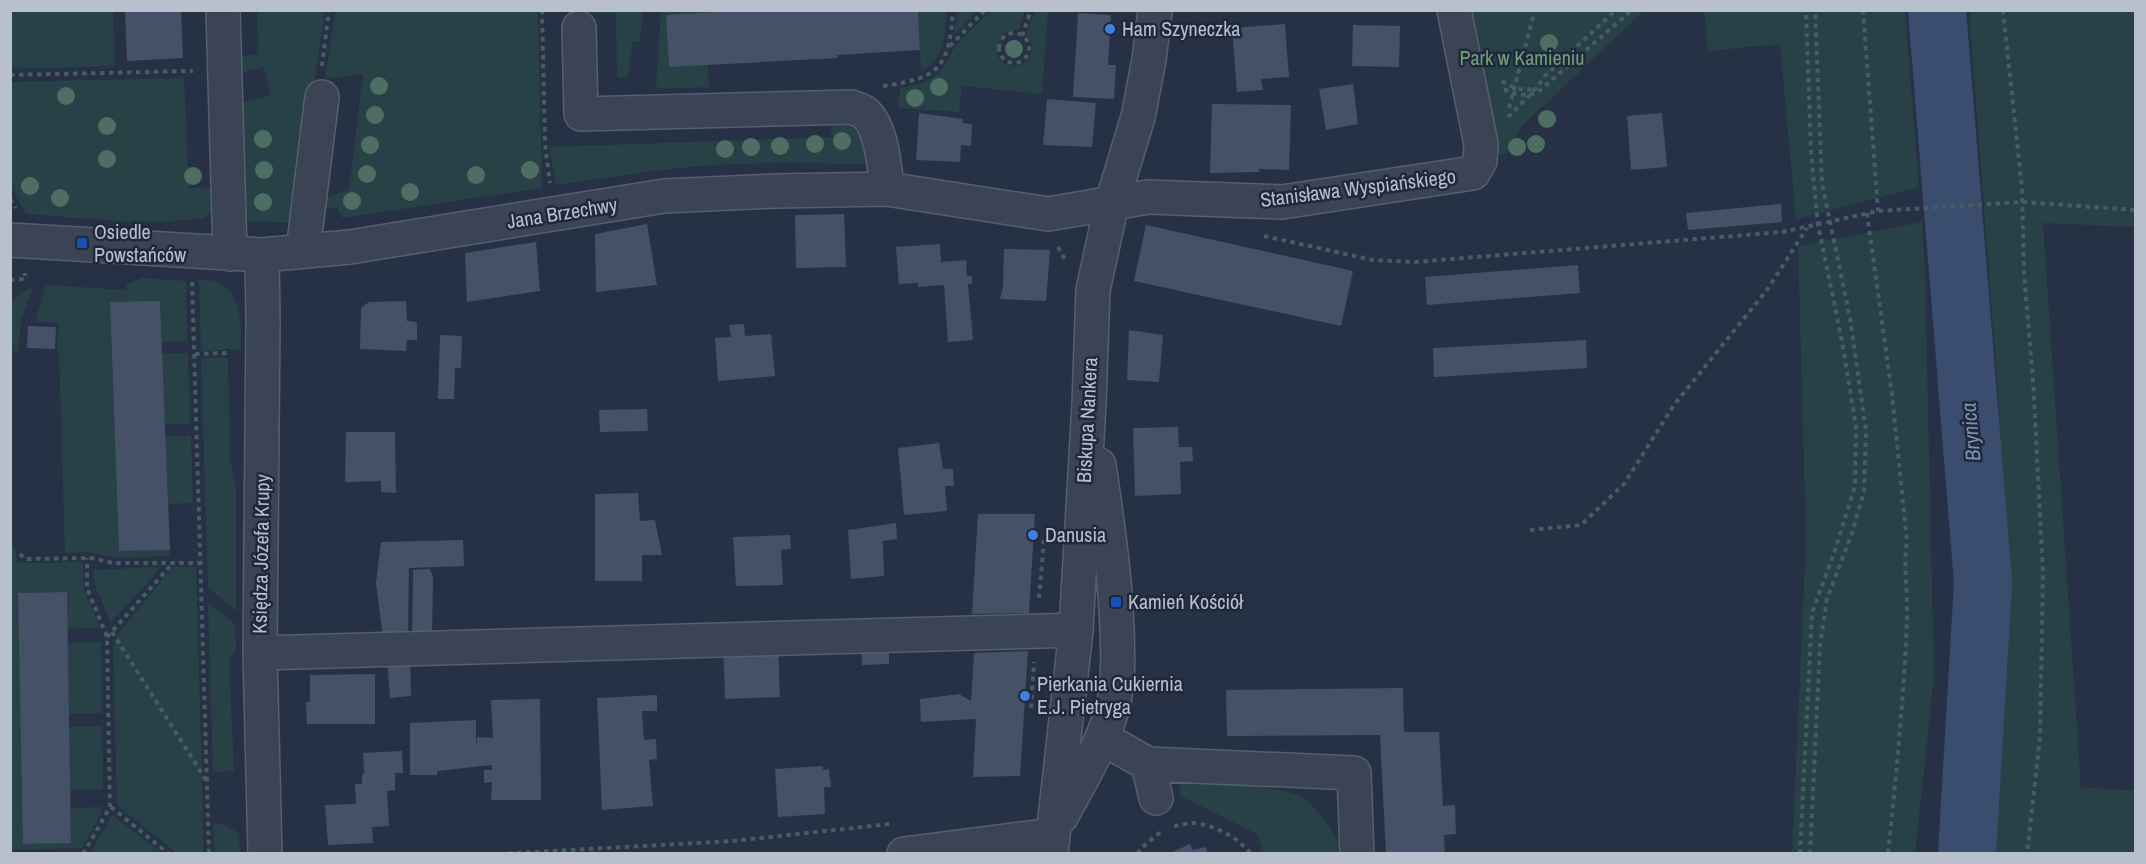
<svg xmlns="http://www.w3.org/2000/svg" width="2146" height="864" font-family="'Archivo Narrow',sans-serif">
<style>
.green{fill:#284146}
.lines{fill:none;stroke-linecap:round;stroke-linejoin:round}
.river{stroke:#3b4d6e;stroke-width:58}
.building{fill:#455167}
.minor-casing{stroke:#565f6e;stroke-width:36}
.path{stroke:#465d61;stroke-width:4;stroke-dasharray:4.5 4.5;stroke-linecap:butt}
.minor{stroke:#3a4454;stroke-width:33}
.tree{fill:#4e6e63}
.shop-dot{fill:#3f7fe0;stroke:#1f293a;stroke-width:2}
.transit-dot{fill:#1a4fb4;stroke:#1f293a;stroke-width:2}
.labels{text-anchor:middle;stroke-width:5;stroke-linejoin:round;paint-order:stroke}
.poi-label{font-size:20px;fill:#b8bfcd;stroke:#1f293a;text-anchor:start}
.park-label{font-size:20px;fill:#6ea07c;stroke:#1f293a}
.street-label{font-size:20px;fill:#b8bfcd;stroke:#1f293a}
.water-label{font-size:21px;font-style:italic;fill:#7e93b6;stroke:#1f293a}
</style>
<rect width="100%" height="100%" fill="#263145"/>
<path class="green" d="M10,11H113L115,66L11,69Z
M257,11H325L293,223L247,221L244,217L235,105L271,95L264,67L234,75V58L258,54Z
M335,11H538L542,188L342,218L337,208H321L324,198L349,190L363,74L325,79Z
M594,11H643L640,41H633L628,77H617L616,13H592Z
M661,11H747L666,15L669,66L708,64L709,87L661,89L656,86Z
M918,11H947C944,39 946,54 921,72Z
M957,11H978L954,35Z
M990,11H1025L1018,30L1003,33L997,43L998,58C1016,80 1044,54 1026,34L1035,11H1048L1042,94L962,86L959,112L898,108L900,88C919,85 933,81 945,65C949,58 952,50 957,44C967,33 979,22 990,11Z
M1462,11H1644L1521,127L1508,153L1494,156Z
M1704,11H1905L1919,187L1796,219L1780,44L1708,51Z
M1969,11H2135V227L2043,223L2081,787L2135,791V853H1982L2005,702L1999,406Z
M184,78L189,188L213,187C214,198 215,211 205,218C145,226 85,218 26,214L11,187L10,82Z
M832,117L851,121L861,132L871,165C804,162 737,162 670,169C632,173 594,180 556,185L549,147L831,137Z
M1922,222L1925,273L1934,677L1915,853H1792L1806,540L1798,246Z
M143,278L186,281L187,341L162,342L160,301L110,303L119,551L170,550L169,556L117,558L89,552L65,553L59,353L57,350L58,323L35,322L46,285L126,290L127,284Z
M199,279C204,280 212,280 217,282C243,293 241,326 241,349L201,351Z
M34,285L21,321L18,352L11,351V301Z
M188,353L190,424H165L162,354Z
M201,358H228L230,460L236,488V611L208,587Z
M165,436H191L193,503L168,504Z
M10,538L16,551L17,563L83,562L84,589L100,628L67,629V592L18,593L24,844L71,843V808L101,807L102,811L82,848L11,850Z
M161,567L111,623L94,583V570Z
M173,567H196L204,853H176L117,805L113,646L118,633Z
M208,603L235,624L236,650L229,658L234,771L213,772Z
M101,642L102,713L69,714L68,643Z
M102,726L103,789L70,790L69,727Z
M1179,778C1202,781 1289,786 1303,798C1322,813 1334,832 1344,853H1264L1257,834L1180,796Z
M112,815L162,853L91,852Z
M213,823L225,825L239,833L240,853H214Z"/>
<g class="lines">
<path class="river" d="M1937,10L1983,583L1967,854"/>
</g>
<path class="building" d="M125,10H181L183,58L127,61Z
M747,10H918L920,50L837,55V58L669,67L666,15Z
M1078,13L1111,15L1108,65H1116L1114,99L1073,97Z
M1285,24L1289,77L1261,79L1263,90L1237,92L1232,28Z
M1353,25L1400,26L1399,67L1352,66Z
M1353,84L1358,124L1326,130L1319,89Z
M1047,99L1096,103L1092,147L1043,145Z
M1212,104L1291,105L1289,170L1259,169V172L1210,173Z
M919,113L963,119V123L972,124L971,146L961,145L960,162L916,160Z
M1662,113L1667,167L1631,170L1627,116Z
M1781,204L1782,222L1688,230L1686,213Z
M844,214L846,267L796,268L795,215Z
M647,224L657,285L596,292L595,234Z
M1146,225L1353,271L1341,326L1134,281Z
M536,242L540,291L467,302L465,253Z
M940,244L941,262L966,260L967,276H972V284H968L973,340L948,342L944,285L918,287V283L899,284L896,247Z
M1004,249L1050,250L1046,301L1000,299L1003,287Z
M1578,265L1580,293L1427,305L1425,277Z
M160,301L170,550L119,551L110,302Z
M406,301L407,321L417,322V340H407L406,351L360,349L361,308L369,302Z
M744,324L745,336L771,334L775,376L718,381L715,338L731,337L729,325Z
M28,326L56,327L55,349L27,348Z
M1129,330L1163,335L1159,382L1127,380Z
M440,335L462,336L461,368H455L454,399H438Z
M1586,340L1587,368L1434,377L1433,348Z
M647,409L648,431L600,432L599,410Z
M1178,427L1179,447H1192L1193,461L1180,462L1181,494L1135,496L1133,428Z
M346,432H395L396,493L381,492V481L345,482Z
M939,443L943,469H953L954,486H945L947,511L904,515L898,448Z
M638,493L640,521L655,520L662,555H642V581H595V494Z
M978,514H1035L1029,613L972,614Z
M896,523L897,539L883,541L884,576L851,579L848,530Z
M790,535L791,549L781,550L783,585L736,586L733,537Z
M463,540L464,566L409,568L408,637L383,638L376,583L381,542Z
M430,569L433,577L432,637L412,638L413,570Z
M67,592L71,843L23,844L18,593Z
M906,638V651L889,652V664L862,665L861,640Z
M778,642L780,697L725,699L723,644Z
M1028,651L1020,776L973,777L976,719L921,722L920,699L959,694L971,701L974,653Z
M410,654L411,696L390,698L387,656Z
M375,674V724H307L306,702H310V675Z
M1403,688L1404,732H1439L1443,806L1455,805L1456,834L1444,835L1445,854H1386L1380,735L1227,736L1226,690Z
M657,695V711H642L644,740L656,739L657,759L649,760L653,806L602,810L597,698Z
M540,699L541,800H491L492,782L484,783V770H492V765L437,771V775H410V723L476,720V749L477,737L493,738L491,700Z
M402,751L403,773H395V790L387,791L389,826L372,827L373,843L328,845L325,805L356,804L355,784H362V775L364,774L363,753Z
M823,766V770L829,769L831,787H824L825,814L778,817L775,769Z
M1190,844L1193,850L1206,847L1208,854H1168Z"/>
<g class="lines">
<defs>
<path id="minor" d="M223,10L230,254
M579,28L581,114L852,107C856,109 862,110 865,113C882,128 885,168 887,189
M10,240L262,255L350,247L664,196L775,191L887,189L1048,214L1148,197L1282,202L1473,173L1480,161L1481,144L1454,10
M303,251L322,97
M262,255L263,321L260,653L265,854
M260,653L1076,630
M1102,738L1148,764L1354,773L1357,854
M1148,764L1156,798
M1061,817C1079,783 1101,748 1112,710C1119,684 1118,656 1117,629C1115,573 1107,520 1099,465
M904,854L1052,835
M1051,854L1076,630L1089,404L1093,290L1112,203L1138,117L1149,60L1155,10"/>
</defs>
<use href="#minor" class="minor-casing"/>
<path class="path" d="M542,10L545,144L550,183
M1863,10L1878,211
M2003,10L2022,189L2024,274L2033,379L2043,574L2040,737L2027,854
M999 48a15 15 0 1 1 30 0a15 15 0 1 1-30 0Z
M1022,36L1031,10
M950,46L985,10
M322,66L329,10
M10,75L193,71
M1502,81C1512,88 1524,92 1537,88
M883,86C940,78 949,68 953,10
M1504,89C1514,95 1527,97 1538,92L1632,10
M1509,108L1535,10
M1508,117L1530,95L1546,75L1616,10
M10,199L16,208
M1867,213L1892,395L1907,541C1903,567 1908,593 1907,619C1904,697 1896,775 1888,854
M1264,236L1373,260L1415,262L1782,232L1878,211L2023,202L2136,210
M1058,247L1066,261
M10,280L25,279V273
M192,282L209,854
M195,354L230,353
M1530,530L1581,525L1624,484L1674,405L1767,290L1807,228
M20,554L25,559L91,558L113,563H201
M1039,598L1044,539
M112,632L206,780
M107,637L172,564
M1031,708L1034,662
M111,807L169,854
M1174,826C1180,826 1187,823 1193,823C1213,824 1239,838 1251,854
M83,854L110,807L107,637L87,588V558
M499,854L733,841L890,824
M1138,854L1140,849L1162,831
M1800,854L1812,613L1834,553L1855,486L1856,426L1841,336L1818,225L1811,153L1806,10
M1810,854L1820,646L1827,599L1852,533L1864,491L1866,432L1850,318L1822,183L1815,10"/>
<use href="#minor" class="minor"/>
</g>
<g class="tree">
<circle cx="1549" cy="43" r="9"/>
<circle cx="1014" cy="49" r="9"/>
<circle cx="379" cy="86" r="9"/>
<circle cx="939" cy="87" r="9"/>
<circle cx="66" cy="96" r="9"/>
<circle cx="915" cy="98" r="9"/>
<circle cx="375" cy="115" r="9"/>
<circle cx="1547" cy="119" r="9"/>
<circle cx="107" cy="126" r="9"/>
<circle cx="263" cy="139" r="9"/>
<circle cx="842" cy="141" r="9"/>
<circle cx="815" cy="144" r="9"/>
<circle cx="1536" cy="144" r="9"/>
<circle cx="370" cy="145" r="9"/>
<circle cx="780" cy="146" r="9"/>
<circle cx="751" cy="147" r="9"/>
<circle cx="1517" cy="147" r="9"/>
<circle cx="725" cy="149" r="9"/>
<circle cx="107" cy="159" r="9"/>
<circle cx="264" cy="170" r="9"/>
<circle cx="530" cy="170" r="9"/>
<circle cx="367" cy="174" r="9"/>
<circle cx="476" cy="175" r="9"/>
<circle cx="193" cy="176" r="9"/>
<circle cx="30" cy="186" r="9"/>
<circle cx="410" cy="192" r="9"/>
<circle cx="60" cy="198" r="9"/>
<circle cx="352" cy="201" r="9"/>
<circle cx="263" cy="202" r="9"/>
</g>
<g class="shop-dot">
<circle cx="1110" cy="29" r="6"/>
<circle cx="1033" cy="535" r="6"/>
<circle cx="1025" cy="696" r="6"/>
</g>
<g class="transit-dot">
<rect x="76" y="237" width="12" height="12" rx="3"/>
<rect x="1110" y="596" width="12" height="12" rx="3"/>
</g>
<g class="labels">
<g class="poi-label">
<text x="1122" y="36">Ham Szyneczka</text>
<text x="94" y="239">Osiedle<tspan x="94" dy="23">Powstańców</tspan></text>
<text x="1045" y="542">Danusia</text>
<text x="1128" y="609">Kamień Kościół</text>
<text x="1037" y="691">Pierkania Cukiernia<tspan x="1037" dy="23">E.J. Pietryga</tspan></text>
</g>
<g class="park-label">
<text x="1522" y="65">Park w Kamieniu</text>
</g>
<g class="street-label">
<text transform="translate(1358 188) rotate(-7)" y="7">Stanisława Wyspiańskiego</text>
<text transform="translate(562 213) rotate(-9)" y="7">Jana Brzechwy</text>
<text transform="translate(1087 420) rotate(-87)" y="7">Biskupa Nankera</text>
<text transform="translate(261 554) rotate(-89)" y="7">Księdza Józefa Krupy</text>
</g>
<g class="water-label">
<text transform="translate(1971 432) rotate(-95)" y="7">Brynica</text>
</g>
</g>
<rect width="2146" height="864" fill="none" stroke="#b8bfcd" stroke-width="24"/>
</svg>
